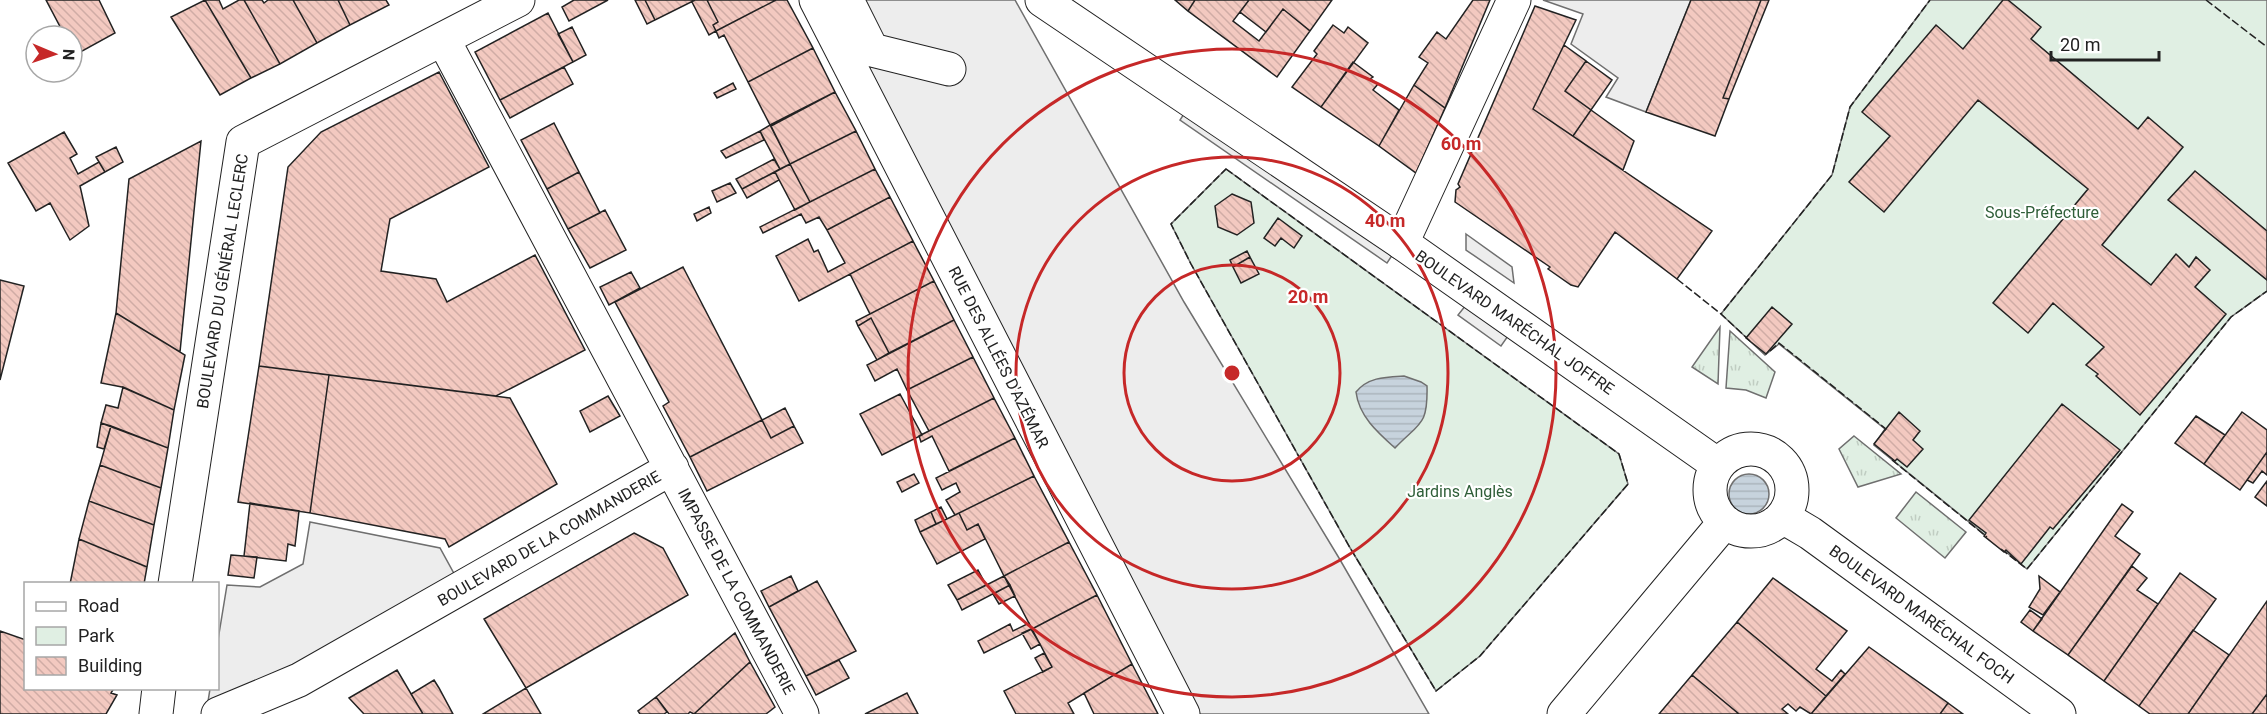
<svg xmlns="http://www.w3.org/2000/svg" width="2267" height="714" font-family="Roboto,sans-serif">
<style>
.grass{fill:url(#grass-tufts);stroke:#6f6f6f;stroke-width:1.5}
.park{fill:#e0efe3;stroke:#6f6f6f;stroke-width:1.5}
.parking{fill:#ededed;stroke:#6f6f6f;stroke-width:1.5}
.water{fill:url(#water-rules);stroke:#6f6f6f;stroke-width:1.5}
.building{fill:url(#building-back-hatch);stroke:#222;stroke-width:1.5}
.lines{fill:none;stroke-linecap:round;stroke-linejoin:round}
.minor-casing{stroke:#222;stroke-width:35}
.major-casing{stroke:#222;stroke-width:35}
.minor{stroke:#fff;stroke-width:33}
.major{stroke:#fff;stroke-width:33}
.fence{stroke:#222;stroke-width:1.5;stroke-dasharray:8 3;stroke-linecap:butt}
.ring{fill:none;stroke:#c62828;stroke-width:3}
.labels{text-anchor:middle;stroke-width:4.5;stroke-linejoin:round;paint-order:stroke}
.park-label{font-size:16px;fill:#2f5e38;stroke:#fff}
.street-label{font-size:16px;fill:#222;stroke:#fff}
.centre{fill:#c62828;stroke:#fff;stroke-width:3}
.ring-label{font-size:18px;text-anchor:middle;font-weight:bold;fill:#c62828;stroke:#fff;stroke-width:4.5;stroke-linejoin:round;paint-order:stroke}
</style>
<defs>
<pattern id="grass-tufts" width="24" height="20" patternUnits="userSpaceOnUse" patternTransform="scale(1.5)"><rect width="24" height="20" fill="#e0efe3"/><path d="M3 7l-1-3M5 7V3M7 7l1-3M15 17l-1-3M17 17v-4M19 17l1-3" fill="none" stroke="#c0cdc2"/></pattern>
<pattern id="water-rules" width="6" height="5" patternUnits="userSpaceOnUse" patternTransform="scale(1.5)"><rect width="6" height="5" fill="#c7d3dd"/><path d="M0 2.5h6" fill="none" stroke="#abb5bd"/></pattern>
<pattern id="building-back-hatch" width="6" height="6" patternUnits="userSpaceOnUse" patternTransform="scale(1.5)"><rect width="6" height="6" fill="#f3c9c0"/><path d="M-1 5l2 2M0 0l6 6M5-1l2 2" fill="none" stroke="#d0aca5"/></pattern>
</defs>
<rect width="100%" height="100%" fill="#fff"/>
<path class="grass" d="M1720,327L1718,384L1692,367Z
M1730,331L1775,372L1766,398L1746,390L1726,388Z
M1854,436L1901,474L1858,487L1839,449Z
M1916,492L1966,532L1945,558L1896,518Z"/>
<path class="park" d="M1930,0H2267V291L2231,317L2027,569L1874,445L1885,429L1779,344L1765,355L1721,314L1832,175L1850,107Z
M1226,169L1619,454L1628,484L1480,656L1436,691L1349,546L1191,264L1171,224Z"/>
<path class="parking" d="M831,0H1015L1184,302L1339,558L1429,714H1197Z
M1543,0H1691L1646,112L1606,97L1618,78L1571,44L1583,14Z
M1189,106L1397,248L1387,263L1180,120Z
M1466,234L1512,267L1514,283L1466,250Z
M1466,305L1508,336L1501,346L1458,315Z
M310,522L440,548L457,579L206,714L210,689L218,688V640L227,585L260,587L303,564Z"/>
<path class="water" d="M1404,376L1421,382L1427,386C1428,426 1420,422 1395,448C1377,432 1359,416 1356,392C1368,377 1386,377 1404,376Z
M1729 494a20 20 0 1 1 40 0a20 20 0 1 1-40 0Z"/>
<path class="building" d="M46,0H99L115,33L75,55L72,48V36H65Z
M205,0L251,78L220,95L171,17Z
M205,0H219L223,9L239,0H244L280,64L251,78Z
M244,0H262L264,3L268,0H293L317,43L280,64Z
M293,0H338L350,25L317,43Z
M338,0H386L389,5L350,25Z
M574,0H608L569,21L562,7Z
M635,0H645L655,20L647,24Z
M645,0H695L655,20Z
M695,0H707L718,22L713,25L716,31L709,35L692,2Z
M707,0H776L716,31L713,25L718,22Z
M776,0H787L813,48L748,82L724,35L719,38L716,31Z
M1175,0H1195L1188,11Z
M1195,0H1249L1233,21L1259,41L1283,9L1310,31L1277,77L1188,11Z
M1249,0H1332L1310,31L1283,9L1266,32L1240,12Z
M1473,0H1490L1445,108L1414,85L1428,63L1419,57L1437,32L1446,39Z
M1691,0H1761L1723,98L1729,99L1715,136L1646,112Z
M1761,0H1769L1729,99L1723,98Z
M2003,0H2008L2041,27L2031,39L2138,129L2148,117L2183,147L2102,245L2151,285L2176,254L2189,267L2196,257L2210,270L2195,287L2226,314L2140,415L2096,376L2098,374L2086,365L2104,347L2053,303L2028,333L1993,303L2088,189L1978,100L1884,212L1849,182L1890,136L1862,112L1936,25L1963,49Z
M1535,6L1576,20L1533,109L1712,231L1677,279L1615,232L1578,287L1571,285L1548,269L1550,267L1455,202L1456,190L1460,187L1458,184Z
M548,13L573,62L500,100L475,52Z
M1333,25L1344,33L1348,27L1368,43L1321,107L1292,87L1317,54L1314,51Z
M572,27L586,55L573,62L558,34Z
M1564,45L1586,61L1565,91L1591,110L1573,136L1533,109Z
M813,48L835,92L770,125L748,82Z
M1586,61L1612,80L1591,110L1565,91Z
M1353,62L1373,77L1370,79L1378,84L1373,90L1399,110L1379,146L1321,107Z
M564,67L573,84L510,118L500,100Z
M439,72L489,167L390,219L381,271L436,279L447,302L535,255L585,350L496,396L259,366L288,167L321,132Z
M733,83L736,89L717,98L714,93Z
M1414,85L1445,108L1416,173L1379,146Z
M835,92L856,131L790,164L771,126Z
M1591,110L1634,141L1623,170L1573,136Z
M554,123L579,172L547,189L521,140Z
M770,125L790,164L780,169L760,131Z
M760,131L764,140L726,158L721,151Z
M856,131L875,169L810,202L790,164Z
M64,132L77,154L70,158L78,174L99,162L105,172L80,186L89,226L70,240L50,203L36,211L8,163Z
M201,141L180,352L116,313L129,179Z
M116,147L123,162L105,172L96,157Z
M774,159L780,169L742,189L736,179Z
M790,164L810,202L795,210L775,172Z
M875,169L890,197L827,230L819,217L806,223L801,214L763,233L760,227Z
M2195,171L2267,231V280L2168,200Z
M579,172L600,213L568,229L547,189Z
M775,172L779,180L747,198L742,189Z
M730,183L736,193L717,202L712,191Z
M1232,194L1251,202L1254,223L1237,235L1218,227L1215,206Z
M890,197L913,241L799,301L776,256L808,239L814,252L818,250L828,272L845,263L827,230Z
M709,207L711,213L697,221L694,214Z
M605,210L626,250L590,268L568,229Z
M1278,218L1302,236L1294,248L1281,238L1275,246L1264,238Z
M913,241L934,281L870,314L850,274Z
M1247,251L1250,257L1233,267L1230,260Z
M1250,257L1259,274L1241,283L1233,267Z
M683,267L762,420L690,457L663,406L669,402L615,302Z
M631,272L640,288L609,305L600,287Z
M0,280L24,286L0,380Z
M934,281L954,320L889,353L871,318L858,326L856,321Z
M1772,307L1792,324L1766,354L1746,338Z
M116,313L185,355L174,410L122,387L101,383Z
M871,318L889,353L877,360L858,326Z
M954,320L973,357L907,390L897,369L875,381L867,365Z
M973,357L994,398L929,431L907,390Z
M259,366L329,375L310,513L238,502Z
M329,375L510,398L557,484L449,547L445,539L310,513Z
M123,387L174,410L168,448L101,423L106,405L118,408Z
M900,394L922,435L882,455L860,414Z
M608,396L620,416L590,432L580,411Z
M994,398L1015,438L949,471L932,436L921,442L919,436Z
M2062,404L2120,450L2053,529L2050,527L2021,564L2006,550L2004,552L1984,536L1986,533L1969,520Z
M785,408L794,426L771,438L762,420Z
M1899,412L1920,431L1913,440L1923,449L1907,467L1897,459L1895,461L1874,444Z
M2242,412L2267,430V452L2240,490L2204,464Z
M2196,416L2225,435L2204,464L2175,443Z
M762,420L771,438L794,426L803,443L707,491L690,457Z
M101,423L111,426L104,449L97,447Z
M111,426L168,448L161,488L100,465Z
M1015,438L1034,476L955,515L946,500L960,492L956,483L942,490L936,478Z
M2267,452V475L2262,471L2253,483L2247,480Z
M100,465L161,488L154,525L89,501Z
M914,474L919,483L902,492L897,482Z
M1034,476L1069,542L1004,576L978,524L967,530L959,513Z
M2267,481V506L2255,497Z
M89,501L154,525L147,567L79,539Z
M250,503L299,511L295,546L288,544L286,561L244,556Z
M2122,504L2133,512L2115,536L2140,554L2068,655L2033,631Z
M941,507L947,519L936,524L931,512Z
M931,512L936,524L920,532L915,520Z
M959,513L967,530L978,524L985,539L937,564L920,532Z
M634,533L663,548L688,595L526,688L484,619Z
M79,539L147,567L144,584H70Z
M1069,542L1097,595L1032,629L1004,576Z
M231,555L257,557L254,578L228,575Z
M2132,566L2147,578L2137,590L2158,604L2104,681L2068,655Z
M978,570L986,585L957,600L948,585Z
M2180,573L2216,599L2139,706L2104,681Z
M791,576L798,591L769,607L761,591Z
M1004,576L1010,585L962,610L957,600Z
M2039,576L2060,592L2043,615L2029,607L2040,589Z
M1773,578L1847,631L1816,669L1832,681L1841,670L1845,674L1826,696L1737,622Z
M817,581L856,651L806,676L769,607Z
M1010,585L1015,596L999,604L993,594Z
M1097,595L1132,664L1068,703L1074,714H1016L1004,691L1052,667L1032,629Z
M2267,601V694L2252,714H2188Z
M2030,610L2042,619L2033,631L2021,622Z
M1737,622L1826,696L1811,714L1800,707L1796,711L1788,704L1782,709L1788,714H1739L1692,675Z
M1029,623L1032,629L984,653L978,641L1010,624L1013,631Z
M1031,629L1040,644L1031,649L1022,633Z
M2193,630L2229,655L2188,714H2150L2139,706Z
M0,631L26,640V688H114L111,693L117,695L106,714H0Z
M735,633L750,662L694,714L690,712L688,714H669L656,697Z
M1869,647L1948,703L1940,714H1811Z
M1044,653L1052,667L1043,672L1035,658Z
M839,660L849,678L816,695L806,676Z
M750,662L775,707L766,714H694Z
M1132,664L1158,714H1094L1084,693Z
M397,670L423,714H364L349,698Z
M1692,675L1739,714H1659Z
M434,680L439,688L453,714H423L411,694Z
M526,688L541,714H483Z
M907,693L918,714H865Z
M2267,694V714H2252Z
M656,697L667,712L664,714H640L638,711Z
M1948,703L1963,714H1940Z"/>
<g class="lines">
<defs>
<path id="minor" d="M816,0L1183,714
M847,0L872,50L949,69
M443,39L802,714
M1402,243L1514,0
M175,584L243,142L518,0
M156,714L159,688
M218,714L299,680L672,468"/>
<path id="major" d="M1042,0L1402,243L1718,465
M1710 490a41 41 0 1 1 82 0a41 41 0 1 1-82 0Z
M1783,517L1810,533L2059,714
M1564,714L1724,523"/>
</defs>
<use href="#minor" class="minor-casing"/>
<use href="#major" class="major-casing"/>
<use href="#minor" class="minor"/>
<use href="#major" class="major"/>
<path class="fence" d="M2206,0L2267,47
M1226,169L1619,454L1628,484L1480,656L1436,691L1349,546L1191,264L1171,224Z
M1677,279L1721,314
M1750,341L1721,314L1832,175L1850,107L1930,0
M1770,351L1779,343L1886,429L1883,432
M1892,460L1987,537
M2001,549L2027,569L2231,317L2267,291"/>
</g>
<g class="ring">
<circle cx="1232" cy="373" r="108"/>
<circle cx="1232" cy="373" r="216"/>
<circle cx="1232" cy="373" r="324"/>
</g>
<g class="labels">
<g class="park-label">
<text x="2042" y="218">Sous-Préfecture</text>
<text x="1460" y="497">Jardins Anglès</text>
</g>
<g class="street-label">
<text transform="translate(222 281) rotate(-81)" y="6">BOULEVARD DU GÉNÉRAL LECLERC</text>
<text transform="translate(1515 322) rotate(35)" y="6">BOULEVARD MARÉCHAL JOFFRE</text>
<text transform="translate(999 357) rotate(63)" y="6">RUE DES ALLÉES D'AZÉMAR</text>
<text transform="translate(549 538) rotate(-30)" y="6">BOULEVARD DE LA COMMANDERIE</text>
<text transform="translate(737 591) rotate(62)" y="6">IMPASSE DE LA COMMANDERIE</text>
<text transform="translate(1922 614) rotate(36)" y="6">BOULEVARD MARÉCHAL FOCH</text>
</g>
</g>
<circle cx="1232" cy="373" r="9" class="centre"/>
<g class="ring-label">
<text x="1461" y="150">60 m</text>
<text x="1385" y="227">40 m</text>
<text x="1308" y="303">20 m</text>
</g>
<rect x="24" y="582" width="195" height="108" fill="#ffffff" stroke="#a7a7a7" stroke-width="1.5"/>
<rect x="36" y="602" width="30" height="9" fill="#ffffff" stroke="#a7a7a7" stroke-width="1.5"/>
<text x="78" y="612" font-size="18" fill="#222222">Road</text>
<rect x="36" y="627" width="30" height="18" fill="#e0efe3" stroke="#a7a7a7" stroke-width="1.5"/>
<text x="78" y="642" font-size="18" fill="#222222">Park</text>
<rect x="36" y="657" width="30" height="18" fill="url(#building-back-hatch)" stroke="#a7a7a7" stroke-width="1.5"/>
<text x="78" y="672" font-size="18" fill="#222222">Building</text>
<g transform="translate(54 54) rotate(92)"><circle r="28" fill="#ffffff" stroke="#a7a7a7" stroke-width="1.5"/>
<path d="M0-4.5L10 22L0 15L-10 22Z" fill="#c62828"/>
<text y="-9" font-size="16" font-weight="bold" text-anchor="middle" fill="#222222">N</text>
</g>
<path d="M2051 51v9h108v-9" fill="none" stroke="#222222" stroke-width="3"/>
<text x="2060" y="51" font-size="18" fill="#222222" stroke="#ffffff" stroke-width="4.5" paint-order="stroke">20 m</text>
</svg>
